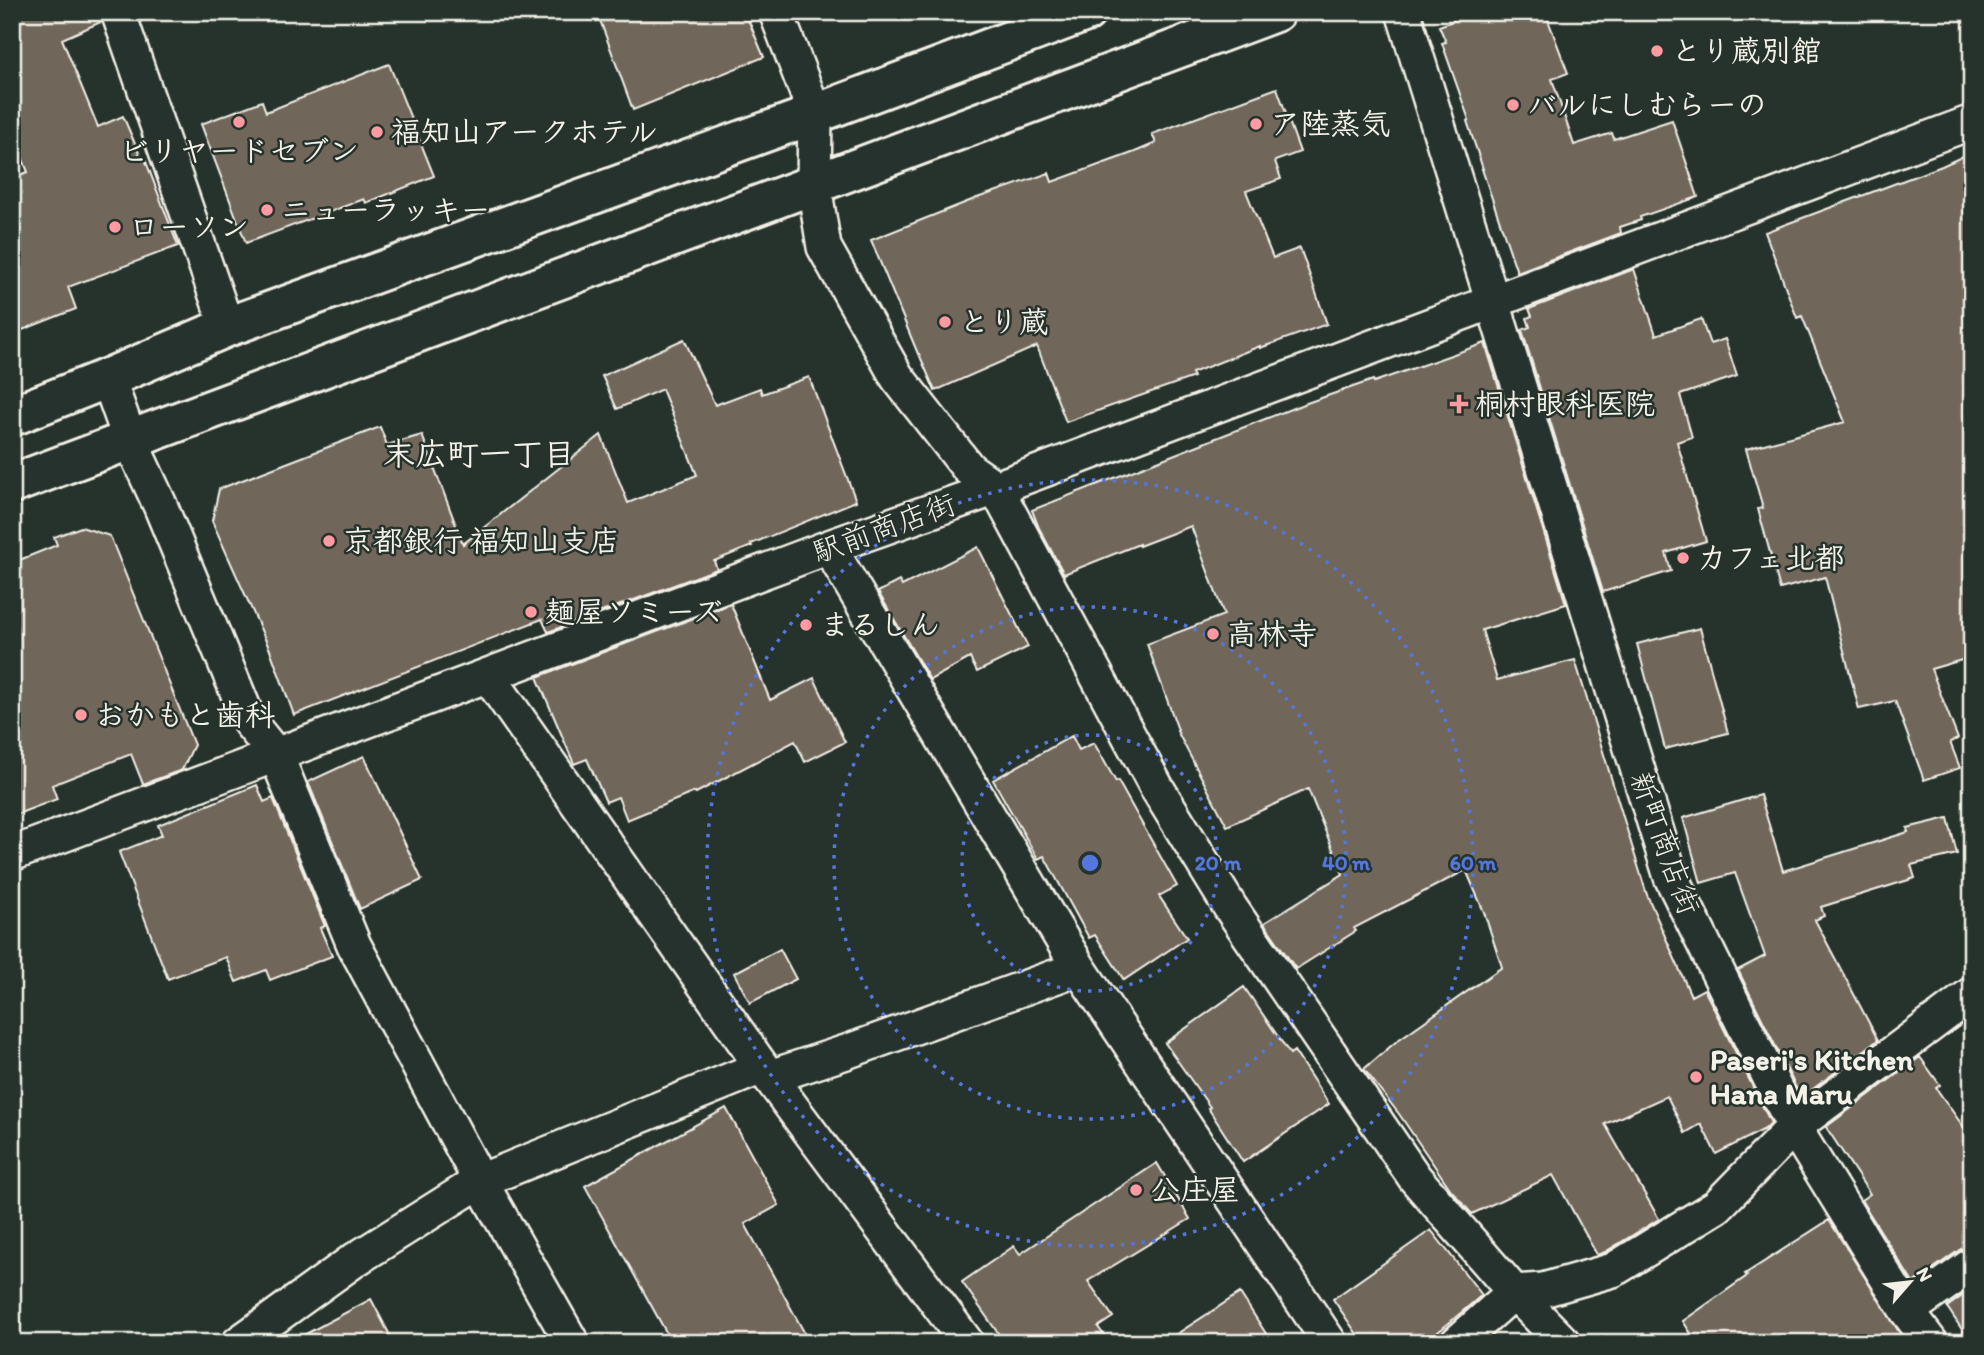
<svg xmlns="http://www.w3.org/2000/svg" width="1984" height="1355" font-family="Itim,'Klee One',sans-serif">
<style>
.building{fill:#71665a;stroke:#f4f1e8;stroke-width:2}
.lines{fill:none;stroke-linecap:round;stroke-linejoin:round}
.street-casing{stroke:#f4f1e8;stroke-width:38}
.secondary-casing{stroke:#f4f1e8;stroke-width:44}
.street{stroke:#26332d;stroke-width:33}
.secondary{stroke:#26332d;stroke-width:38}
.ring{fill:none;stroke:#5377dc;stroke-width:3.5;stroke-dasharray:3.5 7}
.poi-dot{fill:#ff9aa2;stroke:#26332d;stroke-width:2.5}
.labels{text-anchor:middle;stroke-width:5;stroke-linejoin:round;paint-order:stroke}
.poi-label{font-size:30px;font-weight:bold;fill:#f4f1e8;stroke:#26332d;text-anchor:start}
.street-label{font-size:30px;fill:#f4f1e8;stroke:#26332d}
.neighbourhood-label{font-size:32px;font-weight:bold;fill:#f4f1e8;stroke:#26332d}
.centre{fill:#5377dc;stroke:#26332d;stroke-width:3.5}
.ring-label{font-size:21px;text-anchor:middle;font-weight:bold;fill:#5377dc;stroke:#26332d;stroke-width:5;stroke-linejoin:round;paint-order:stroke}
</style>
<rect width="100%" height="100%" fill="#26332d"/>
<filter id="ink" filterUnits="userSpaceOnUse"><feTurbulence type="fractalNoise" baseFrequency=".0143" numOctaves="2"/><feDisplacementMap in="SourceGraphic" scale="14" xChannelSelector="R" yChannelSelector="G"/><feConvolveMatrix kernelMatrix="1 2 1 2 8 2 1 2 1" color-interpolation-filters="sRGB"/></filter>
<g filter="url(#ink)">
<path class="building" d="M12,12H99L101,22L62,39L98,127L123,116L142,160L145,159L178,246L68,287L76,309L12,334V178L28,172L12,133Z
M597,12H745L764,57L633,110Z
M1477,12H1545L1568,73L1552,79L1574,145L1612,133L1614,139L1672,120L1698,197L1640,217L1641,220L1620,227L1621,233L1517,272L1482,169H1483L1467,121L1469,120L1442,43L1446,42L1439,26Z
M389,64L434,176L366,203L364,199L246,243L201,124L262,101L266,112Z
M1277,88L1300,152L1275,161L1281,179L1246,191L1273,258L1300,248L1327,324L1260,348V346L1192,373L1194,377L1066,422L1037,346L935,391L919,354H918L871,240L977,198L1049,173L1052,182L1135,152L1156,143L1152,134Z
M1972,152V657L1931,669L1958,739L1950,742L1960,768L1924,780L1895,701L1859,709L1825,577L1780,589L1758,509L1763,508L1746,449L1845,422L1802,316L1797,318L1765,232L1942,166Z
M1634,269L1656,335L1701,319L1710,344L1725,339L1737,376L1680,395L1692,437L1677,442L1706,541L1666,553L1671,571L1603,592L1522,330L1530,327L1527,318L1532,316L1529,309Z
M684,339L715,405L760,388L762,394L809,377L856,501L751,544L752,546L714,561L717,569L548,632L542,619L294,715L270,650L212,521L219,489L380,427L387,445L422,435L463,544L601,435L628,503L697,475L662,389L617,409L602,376Z
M1485,343L1566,604L1482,630L1497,680L1575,660L1647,895L1691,996L1704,989L1771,1123L1765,1129L1716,1154L1701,1124L1685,1133L1667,1096L1605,1124L1659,1219L1605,1252L1597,1255L1553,1175L1472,1214L1451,1190L1399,1114L1364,1069L1398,1040L1502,967L1484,912L1466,870L1354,928L1356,931L1296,969L1264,923L1343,874L1308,789L1227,826L1177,731L1178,730L1147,644L1224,615L1191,526L1139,546V544L1064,574L1039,528L1032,510L1301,405L1373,380L1374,382Z
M81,527L110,536L194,745L182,770L143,784L131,754L52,785L57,799L12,816V563L57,545L54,537Z
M978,547L1028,647L977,672L970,658L930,680L878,592L899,581L902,586Z
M731,604L770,700L814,678L845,742L805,762L795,741L696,793L695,792L627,820L618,797L606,802L587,759L574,764L537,677Z
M1700,628L1728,733L1665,749L1637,644Z
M1072,736L1079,750L1094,743L1116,782L1118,781L1177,886L1159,896L1187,938L1124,980L1095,935L1089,938L1044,856L1038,859L993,780Z
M364,756L422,880L360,909L308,782Z
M257,785L264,802L273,798L325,926L320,928L332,956L270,980L266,970L236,982L226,957L168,979L119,852L162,835L158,825Z
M1760,795L1783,871L1908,832L1907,828L1948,818L1957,854L1911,865L1915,878L1821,907L1824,916L1815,920L1878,1040L1801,1098L1738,970L1765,956L1735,873L1701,883L1683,818Z
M780,949L796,979L750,1003L734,973Z
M1244,987L1290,1054L1294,1051L1329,1104L1243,1162L1208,1108L1210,1107L1165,1043Z
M1920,1057L1940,1085L1936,1088L1972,1139V1246L1961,1249L1913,1283L1861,1200L1870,1194L1826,1127Z
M726,1108L779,1205L745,1224L810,1343H672L585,1186Z
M1157,1163L1190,1219L1088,1281L1113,1317L1098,1327L1110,1343H1005L962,1282L1014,1246L1020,1254Z
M1829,1220L1901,1335L1890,1343H1697L1683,1321L1747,1276L1745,1274Z
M1431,1230L1482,1295L1425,1343H1363L1333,1299Z
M1972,1289V1343H1971L1947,1307Z
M1240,1293L1272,1343H1163Z
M371,1299L394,1343H289Z"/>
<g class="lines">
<defs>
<path id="street" d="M118,12L227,327
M776,12L815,114L814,185L824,247L897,377L969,469L996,488L1157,788L1230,907L1415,1178L1514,1292L1564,1343
M1403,12L1671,877L1794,1127L1907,1311L1931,1343
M108,378L130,440L160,505L250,723L276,755L354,945L480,1181L572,1343
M829,547L1079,968L1330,1343
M489,677L762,1067L967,1343
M12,854L829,547L996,488L1972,122
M770,1077L846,1052L1079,968
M1907,1311L1972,1265
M239,1343L353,1261L480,1181L762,1067
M1457,1343L1514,1292L1543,1290L1613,1270L1717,1206L1794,1127L1972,994"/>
<path id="secondary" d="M12,416L108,378L227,327L815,114L1086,12
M12,484L1275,12"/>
</defs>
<use href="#street" class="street-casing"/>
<use href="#secondary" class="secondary-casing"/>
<use href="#street" class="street"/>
<use href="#secondary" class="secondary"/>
</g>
</g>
<g class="ring">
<circle cx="1090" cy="863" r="128"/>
<circle cx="1090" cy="863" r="256"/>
<circle cx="1090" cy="863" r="383"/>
</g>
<g class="poi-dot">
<circle cx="1657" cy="51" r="7"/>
<circle cx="1513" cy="105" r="7"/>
<circle cx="239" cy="122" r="7"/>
<circle cx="1256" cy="124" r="7"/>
<circle cx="377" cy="132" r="7"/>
<circle cx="267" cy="210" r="7"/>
<circle cx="115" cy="227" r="7"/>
<circle cx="945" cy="322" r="7"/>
<path d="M1455.5 393.5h7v7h7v7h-7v7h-7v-7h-7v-7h7z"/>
<circle cx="329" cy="541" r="7"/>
<circle cx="1683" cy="558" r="7"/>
<circle cx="531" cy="612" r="7"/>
<circle cx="806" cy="625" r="7"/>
<circle cx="1213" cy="634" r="7"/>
<circle cx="81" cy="715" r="7"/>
<circle cx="1696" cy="1077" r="7"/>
<circle cx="1136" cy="1190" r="7"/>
</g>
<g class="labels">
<g class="poi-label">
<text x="1671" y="61">とり蔵別館</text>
<text x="1527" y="115">バルにしむらーの</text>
<text x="1270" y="134">ア陸蒸気</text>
<text x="391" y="142">福知山アークホテル</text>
<text x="239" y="161" text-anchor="middle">ビリヤードセブン</text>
<text x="281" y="220">ニューラッキー</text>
<text x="129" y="237">ローソン</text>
<text x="959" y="332">とり蔵</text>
<text x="1475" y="414">桐村眼科医院</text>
<text x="343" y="551">京都銀行 福知山支店</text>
<text x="1697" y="568">カフェ北都</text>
<text x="545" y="622">麺屋ソミーズ</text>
<text x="820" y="635">まるしん</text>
<text x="1227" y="644">高林寺</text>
<text x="95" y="725">おかもと歯科</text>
<text x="1710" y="1070">Paseri's Kitchen<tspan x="1710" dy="34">Hana Maru</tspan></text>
<text x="1150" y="1200">公庄屋</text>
</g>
<g class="street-label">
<text transform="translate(884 528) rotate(-20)" y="10">駅前商店街</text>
<text transform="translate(1665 843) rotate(70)" y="10">新町商店街</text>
</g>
<g class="neighbourhood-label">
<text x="479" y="465">末広町一丁目</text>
</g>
</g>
<circle cx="1090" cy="863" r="10" class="centre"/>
<g class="ring-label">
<text x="1218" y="870">20 m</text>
<text x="1346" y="870">40 m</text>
<text x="1473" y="870">60 m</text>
</g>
<rect width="1984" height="1355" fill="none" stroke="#26332d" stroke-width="42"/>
<rect x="21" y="21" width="1942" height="1313" fill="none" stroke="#f4f1e8" stroke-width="2.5" filter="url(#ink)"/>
<g transform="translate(1910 1282) rotate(62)" stroke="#26332d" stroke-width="5" paint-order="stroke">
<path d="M0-5L12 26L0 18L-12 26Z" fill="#f4f1e8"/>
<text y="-10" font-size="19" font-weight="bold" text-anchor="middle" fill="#f4f1e8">N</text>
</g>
</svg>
